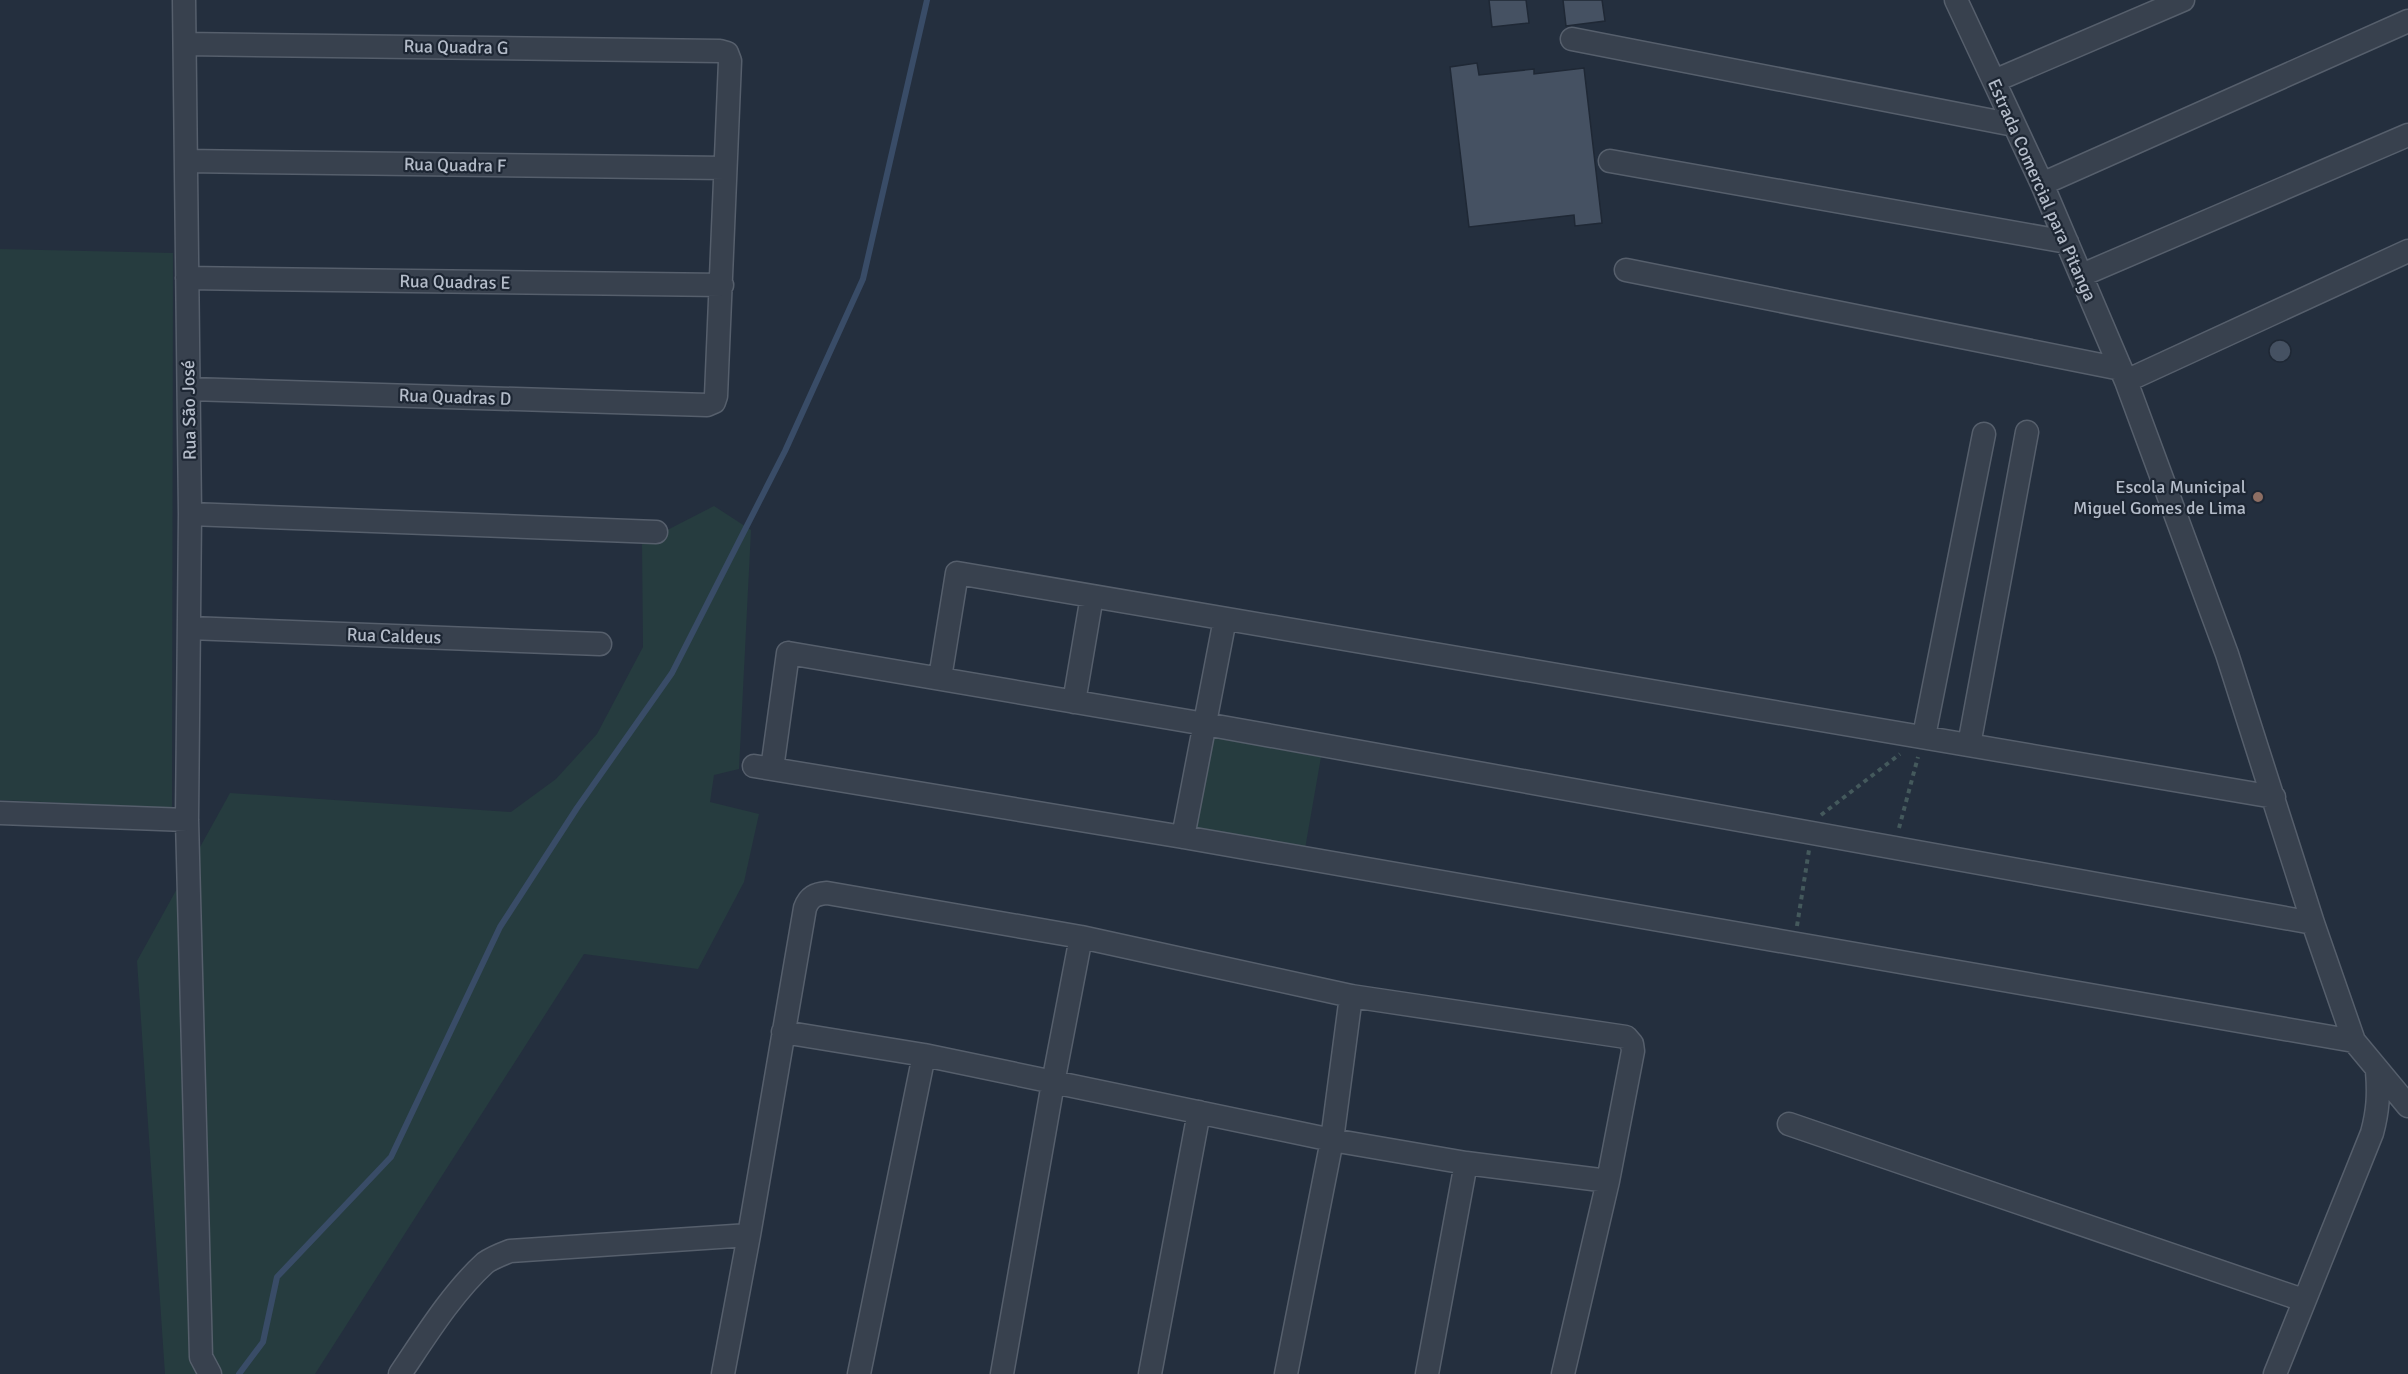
<svg xmlns="http://www.w3.org/2000/svg" width="2408" height="1374" font-family="Signika,sans-serif">
<style>
.green{fill:#263c3f}
.lines{fill:none;stroke-linecap:round;stroke-linejoin:round}
.stream{stroke:#394c67;stroke-width:6}
.building{fill:#455162;stroke:#1f2835;stroke-width:1.5}
.minor-casing{stroke:#565f6c;stroke-width:25}
.path{stroke:#44595c;stroke-width:4;stroke-dasharray:4.5 4.5;stroke-linecap:butt}
.minor{stroke:#38414e;stroke-width:22}
.education-dot{fill:#8d6e63;stroke:#1d2633;stroke-width:2}
.labels{text-anchor:middle;stroke-width:4.5;stroke-linejoin:round;paint-order:stroke}
.street-label{font-size:18px;fill:#b4bcc9;stroke:#1d2633}
.poi-label{font-size:18px;fill:#b4bcc9;stroke:#1d2633;text-anchor:end}
</style>
<rect width="100%" height="100%" fill="#242f3e"/>
<path class="green" d="M0,249L173,253L172,808L0,800Z
M714,506L751,530L739,769L714,775L710,802L759,814L744,882L698,969L584,954L315,1374H165L137,961L230,793L511,812L556,779L597,734L643,647L642,543Z
M1211,737L1321,757L1305,849L1194,830Z"/>
<g class="lines">
<path class="stream" d="M239,1374L263,1342L277,1277L391,1157L500,927L577,808L672,673L785,451L863,279L927,0"/>
</g>
<path class="building" d="M1489,0H1526L1529,23L1492,27Z
M1563,0H1602L1605,21L1566,26Z
M1477,63L1479,75L1534,69V74L1584,68L1602,223L1575,226L1574,215L1469,227L1450,67Z
M2269 351a11 11 0 1 1 22 0a11 11 0 1 1-22 0Z"/>
<g class="lines">
<defs>
<path id="minor" d="M184,0L190,514L187,820L201,1357L210,1374
M1956,0L2042,184L2126,381L2227,654L2313,923L2354,1041L2408,1106
M1572,39L2014,125
M185,44L720,51L727,53L730,61L716,396L714,402L707,405L189,389
M1994,81L2183,0
M186,161L725,168
M1610,161L2067,242
M2042,184L2408,21
M1626,270L2121,369
M2082,275L2408,135
M187,278L722,285
M2126,381L2408,251
M190,514L656,532
M189,628L600,644
M940,678L957,573L2274,797
M1074,702L1092,596
M1924,736L1984,434
M1969,745L2027,432
M754,766L1183,837L2354,1041
M772,769L788,653L1205,724L2313,923
M0,813L187,820
M1183,837L1225,619
M783,1032L924,1055L1332,1140L1466,1163L1608,1181
M1789,1124L2303,1300
M400,1374C425,1337 452,1293 485,1263C492,1258 502,1254 510,1251L749,1235
M723,1374L749,1235L805,908C809,897 815,894 827,893L1081,937L1351,996L1626,1037L1632,1044L1633,1051L1608,1181L1563,1374
M859,1374L924,1055
M1002,1374L1053,1083L1081,937
M1150,1374L1199,1112
M1286,1374L1332,1140L1351,996
M1427,1374L1466,1163
M2275,1374L2372,1133C2378,1111 2379,1094 2377,1071"/>
</defs>
<use href="#minor" class="minor-casing"/>
<path class="path" d="M1821,815L1900,754
M1899,828L1918,757
M1797,926L1809,850"/>
<use href="#minor" class="minor"/>
</g>
<circle class="education-dot" cx="2258" cy="497" r="6"/>
<g class="labels">
<g class="street-label">
<text transform="translate(456 47) rotate(1)" y="6">Rua Quadra G</text>
<text transform="translate(455 165) rotate(1)" y="6">Rua Quadra F</text>
<text transform="translate(2042 190) rotate(66)" y="6">Estrada Comercial para Pitanga</text>
<text transform="translate(455 282) rotate(1)" y="6">Rua Quadras E</text>
<text transform="translate(455 397) rotate(2)" y="6">Rua Quadras D</text>
<text transform="translate(189 410) rotate(-91)" y="6">Rua São José</text>
<text transform="translate(394 636) rotate(2)" y="6">Rua Caldeus</text>
</g>
<g class="poi-label">
<text x="2246" y="493">Escola Municipal<tspan x="2246" dy="21">Miguel Gomes de Lima</tspan></text>
</g>
</g>
</svg>
